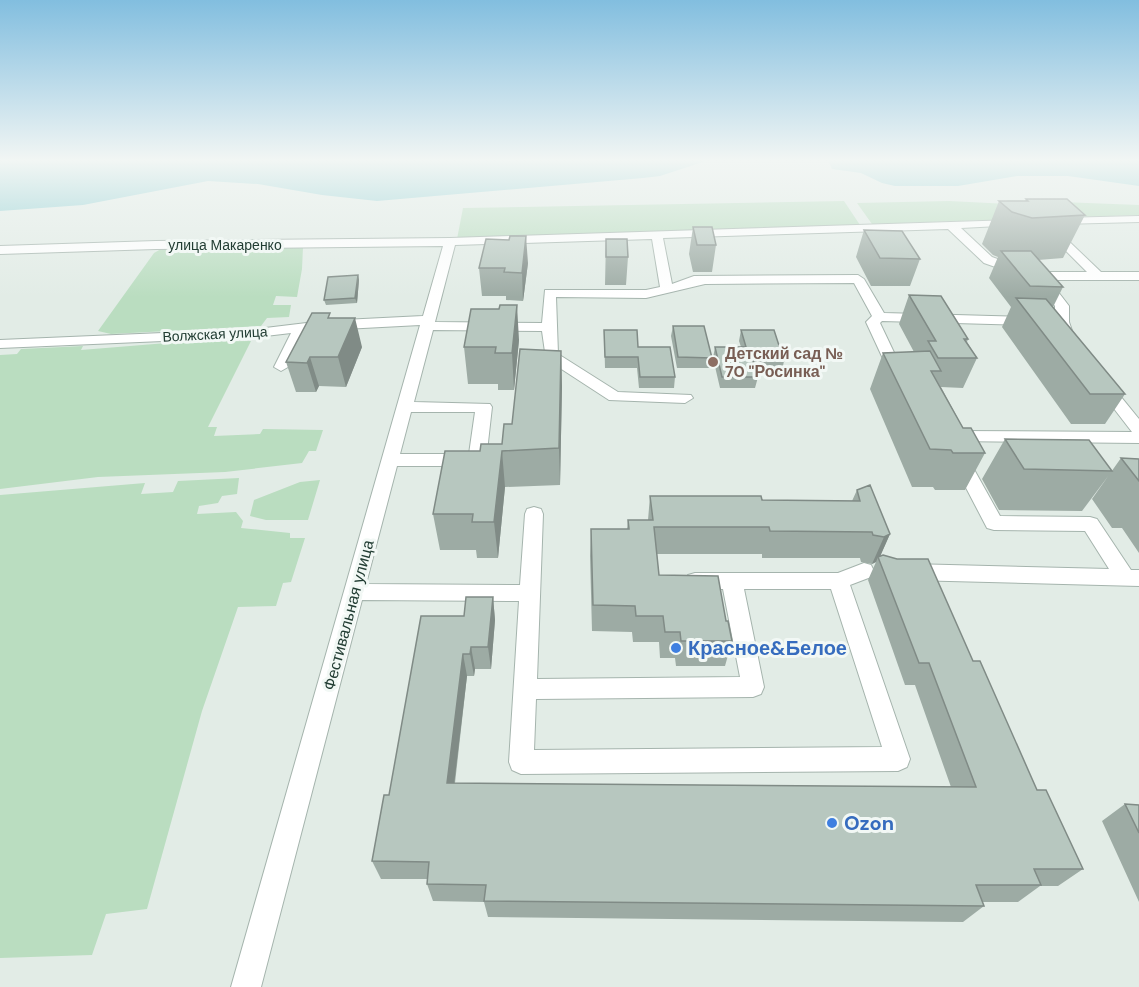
<svg xmlns="http://www.w3.org/2000/svg" width="1139" height="987" font-family="'DM Sans',sans-serif">
<style>
.green{fill:#baddc0}
.water{fill:#8acdd1}
.lines{fill:none;stroke-linecap:round;stroke-linejoin:round}
.minor-casing{stroke:#a5b4ad;stroke-width:2}
.minor{fill:#fff;fill-rule:evenodd}
.wall{fill:#9daba4}
.shaded-wall{fill:#808b86}
.building{fill:#b7c7bf;stroke:#808b86;stroke-width:1.5}
.education-dot{fill:#8d6e63;stroke:#f2f8f5;stroke-width:2}
.shop-dot{fill:#3f7fe0;stroke:#f2f8f5;stroke-width:2}
.labels{text-anchor:middle;stroke-width:6;stroke-linejoin:round;paint-order:stroke}
.far-street-label{font-size:14px;fill:#223d33;stroke:#f2f8f5}
.education-label{font-size:16px;font-weight:bold;fill:#785e54;stroke:#f2f8f5;text-anchor:start}
.street-label{font-size:16px;fill:#223d33;stroke:#f2f8f5}
.near-shop-label{font-size:20px;font-weight:bold;fill:#366cbe;stroke:#f2f8f5;text-anchor:start}
</style>
<rect width="100%" height="100%" fill="#e2ece6"/>
<path class="green" d="M1007,200L1139,205V215L872,224L857,203L949,201L1009,204Z
M844,201L860,225L457,239L463,208Z
M303,247L302,269L297,297L276,296L273,305H291L289,317L267,318L261,326L111,334L98,331L154,253L161,249Z
M251,341L208,427H217L214,436L260,434L263,429L323,430L316,451H309L302,463L225,472L98,477L0,489V355L17,354L21,349L83,346L81,350L179,342Z
M239,478L237,494L222,496L218,503L199,506L197,514L236,512L243,521L241,528L290,533V538H305L291,582L283,583L276,606L238,607L202,711L147,909L106,914L92,955L0,958V495L145,483L141,494L173,492L178,481Z
M320,480L308,520H266L250,516L254,500L300,482Z"/>
<path class="water" d="M0,159H712L660,176L643,178L377,201L322,195L258,184L208,181L83,205L0,211Z
M824,159H1139V186L1068,176H1017L958,186H895L882,183L861,173L832,169L829,162Z"/>
<g class="lines">
<defs>
<path id="minor" d="M1139,216V222L1060,224L1054,221L1060,218Z
M1014,220L1020,223L1018,225L961,228L992,257L1022,268L1024,271L1018,275L984,263L948,229L663,238L672,284L694,276L858,275L864,279L884,313L1026,317L1033,321L1026,325L882,321L880,323L899,363L892,367L885,363L866,322L872,316L854,283L705,284L646,298L556,297L558,354L618,392L691,395L693,398L685,403L609,400L546,359L542,331L433,330L414,402L490,404L492,407L486,460L483,464L477,466H397L366,584L520,585L525,514L527,509L534,507L541,509L543,514L537,679L740,677L723,589H695L688,587L685,581L688,575L695,573H838L864,563L871,565L874,571L871,577L850,585L910,759L907,767L898,771L521,774L512,770L509,762L519,601L362,600L261,987H231L420,325L306,331L288,367L281,371L274,367L291,333L257,337L0,348V340L257,329L323,321L423,316L443,246L156,249L0,254V246L156,241L450,238ZM652,239L660,287L646,290H545L542,323L435,322L455,245ZM411,412H475L469,454H400ZM744,589H831L882,747L534,750L536,699L753,697L761,694L764,687Z
M1052,228L1056,229L1101,272H1139V280H1049L1069,306V322L1076,342L1069,346L1062,342L1055,322V306L1037,280L1029,276L1035,272H1087L1046,231Z
M1103,379L1108,381L1139,419V443L953,441L947,440L945,436L947,432L953,431L1132,432L1095,384Z
M960,453L966,455L1000,516L1090,517L1097,519L1131,570H1139V586L910,580L903,578L900,572L903,566L910,564L1109,569L1085,531L994,530L987,528L951,459L954,455Z"/>
</defs>
<use href="#minor" class="minor-casing"/>
<use href="#minor" class="minor"/>
</g>
<path class="wall" d="M1026,199L1085,215L1063,258L1038,260L1063,287L1053,307L1125,394L1105,424H1071L1002,327L1011,307L989,278L998,257L993,255L982,244L999,201H1025Z
M693,227L716,245L712,272H693L689,254Z
M864,230L920,259L910,286H871L856,257Z
M606,239L628,257L626,285H605Z
M528,263L523,301L506,300V296H482L479,268Z
M358,275L359,280L357,303L326,305L324,300Z
M909,295L968,339L967,342L977,358L963,388L941,387L963,428L985,453L965,490H935L933,487H912L870,389L883,353L914,352L899,324Z
M499,309L519,340L514,390H498V384H468L464,347Z
M673,326L712,358L710,368H677L671,336Z
M604,330L638,347L675,377L674,388H639L637,368H605Z
M741,330L784,361L782,371H756L758,377L755,388H720L713,358L715,347H741L739,341Z
M362,347L346,387L319,386L316,392H296L286,362Z
M561,351L562,387L560,485L505,487L498,558H477L476,550H440L433,514L480,451L502,444L512,424Z
M1005,439L1112,471L1082,511L999,510L982,479Z
M1121,458L1139,459V553L1122,528H1112L1092,499Z
M857,490L890,534L880,556L973,661L1037,790L1083,869L1058,886H1040L1018,902H982L984,906L963,922L488,917L484,902L433,901L427,884V879H381L372,861L389,795L464,616L493,597L495,620L491,669H475L474,676H467L455,783L951,787L915,685H905L868,580L876,562L872,564L861,562L860,558H762V554H657L659,575L726,621L732,641L725,666H676L675,658H660L659,642H633L632,632L592,631L590,556L591,529H627L628,520H648L650,496L762,500L852,501Z
M1125,804L1139,805V902L1102,821Z"/>
<path class="shaded-wall" d="M526,236L528,263L523,301L522,273Z
M358,275L359,280L357,303L355,298Z
M517,305L519,340L514,390L512,353Z
M355,318L362,347L346,387L338,357Z
M561,351L562,387L560,485L559,448Z
M310,357L319,386L316,392L307,363Z
M502,451L505,487L498,558L494,522Z
M890,534L879,559L878,557L876,562L872,564L884,537Z
M493,597L495,620L491,669L488,647Z
M471,647L475,669L474,676L470,654Z
M463,654L467,676L452,802L447,783Z"/>
<path class="building" d="M1026,199H1067L1085,215L1032,218L1012,212L999,201H1028Z
M693,227H712L716,245H697Z
M864,230L902,231L920,259L880,258Z
M510,236H526L522,273L504,272L505,268H479L486,239L509,240Z
M606,239H627L628,257H606Z
M1001,251H1031L1063,287L1030,286Z
M358,275L355,298L324,300L328,277Z
M909,295L941,296L968,339H964L977,358H938L928,341H936Z
M1016,298L1046,299L1125,394H1090Z
M500,305H517L512,353H495L496,347H464L471,309H499Z
M312,313H330L328,318H355L338,357H310L307,363L286,362Z
M673,326H704L712,358L678,357Z
M604,330H637L638,347H670L675,377H640L638,357H605Z
M741,330H774L784,361H753L758,377H722L715,347H746Z
M520,349L561,351L559,448L502,451L494,522H472L473,514H433L445,451H480L481,444H502L504,424H512Z
M930,351L941,371H931L963,428H971L985,453H953L951,450L930,449L883,353Z
M1005,439L1089,440L1112,471L1024,469Z
M1121,458L1139,459V481Z
M870,485L890,534L884,537L873,535L872,532L770,531L769,527H654L659,575L718,576L726,621H728L732,641H681L680,632H665L663,616H636L635,606L593,605L591,529H629L628,520H653L650,496H761L762,500L860,501L857,490Z
M883,555L897,559H928L973,661H980L1037,790H1046L1083,869H1034L1041,885H976L984,906L484,901L486,885L427,884L429,862L372,861L384,795H389L421,616H464L466,597H493L488,647H471L470,654H463L447,783L976,787L929,663H919L878,557Z
M1125,804L1139,805V833Z"/>
<linearGradient id="sky" x2="0" y2="1"><stop stop-color="#82bedf"/><stop offset="0.54" stop-color="#f2f6f4"/><stop offset="1" stop-color="#f2f6f4" stop-opacity="0"/></linearGradient>
<rect width="1139" height="297" fill="url(#sky)"/>
<circle class="education-dot" cx="713" cy="362" r="6"/>
<g class="shop-dot">
<circle cx="676" cy="648" r="6"/>
<circle cx="832" cy="823" r="6"/>
</g>
<g class="labels">
<g class="far-street-label">
<text x="225" y="250">улица Макаренко</text>
<text transform="translate(215 334) rotate(-3)" y="5">Волжская улица</text>
</g>
<g class="education-label">
<text x="725" y="359">Детский сад №<tspan x="725" dy="18">70 "Росинка"</tspan></text>
</g>
<g class="street-label">
<text transform="translate(348 615) rotate(-75)" y="6">Фестивальная улица</text>
</g>
<g class="near-shop-label">
<text x="688" y="655">Красное&amp;Белое</text>
<text x="844" y="830">Ozon</text>
</g>
</g>
</svg>
